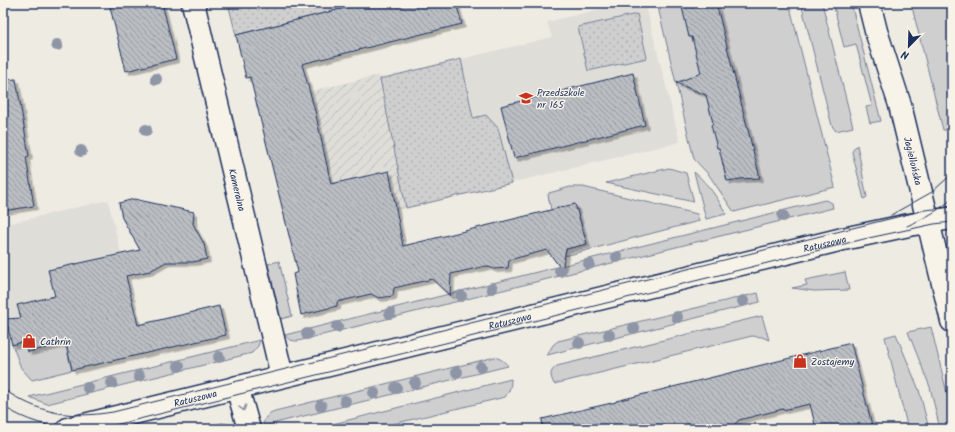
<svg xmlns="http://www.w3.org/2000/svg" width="955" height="432" font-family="Kalam,sans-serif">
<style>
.built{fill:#deddd8}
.industrial{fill:url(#industrial-furrows)}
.grass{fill:#cfcfcf;stroke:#757f96}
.park{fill:url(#park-dots);stroke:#757f96}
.building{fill:url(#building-back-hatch);stroke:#1b2f5e;filter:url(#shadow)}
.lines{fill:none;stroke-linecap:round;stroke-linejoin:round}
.minor-casing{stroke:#1b2f5e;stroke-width:25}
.tertiary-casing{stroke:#1b2f5e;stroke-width:25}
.minor{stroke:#f7f3e8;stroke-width:22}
.tertiary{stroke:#f7f3e8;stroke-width:22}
.tram{stroke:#1b2f5e;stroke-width:1}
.tree{fill:#8e95a6}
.oneway{stroke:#8991a3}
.labels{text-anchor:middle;stroke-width:3;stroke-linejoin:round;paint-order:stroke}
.poi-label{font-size:10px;fill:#1b2f5e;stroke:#f7f3e8;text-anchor:start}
.street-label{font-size:10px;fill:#1b2f5e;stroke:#f7f3e8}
</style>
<defs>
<pattern id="industrial-furrows" width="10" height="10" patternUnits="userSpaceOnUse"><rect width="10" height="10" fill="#deddd8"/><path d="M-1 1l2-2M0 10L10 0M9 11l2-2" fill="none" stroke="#bebebc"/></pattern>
<pattern id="park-dots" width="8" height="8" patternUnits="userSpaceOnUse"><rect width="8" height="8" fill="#cfcfcf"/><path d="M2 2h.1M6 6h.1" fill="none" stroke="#b1b2b4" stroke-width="1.8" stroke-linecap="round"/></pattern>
<pattern id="building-back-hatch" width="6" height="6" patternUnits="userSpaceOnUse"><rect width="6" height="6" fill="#babdc2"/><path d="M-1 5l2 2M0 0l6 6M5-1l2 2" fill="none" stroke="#969aa1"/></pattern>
<filter id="shadow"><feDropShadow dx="3.5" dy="3.5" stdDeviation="0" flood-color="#0004"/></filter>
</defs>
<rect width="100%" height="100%" fill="#eeebe2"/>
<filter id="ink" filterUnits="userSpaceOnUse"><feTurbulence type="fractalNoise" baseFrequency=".025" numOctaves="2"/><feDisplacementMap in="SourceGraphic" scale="8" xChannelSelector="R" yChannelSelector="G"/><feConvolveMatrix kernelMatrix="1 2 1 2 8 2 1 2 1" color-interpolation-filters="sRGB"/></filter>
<g filter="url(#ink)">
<path class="built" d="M626,3H645L680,142L406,208L380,79L552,37L547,22Z
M108,200L138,324L219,306L226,335L32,380L21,368L7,319L3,296V225Z"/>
<path class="industrial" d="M379,75L406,208L370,216L317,234L290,240L256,104Z"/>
<path class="grass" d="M657,3H789L835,187L734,212L709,175L694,159Z
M801,3H822L853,127L836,131L832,126Z
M833,3H851L881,121L870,123L866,107L872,106L856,44L844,47Z
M911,3H952V130H943Z
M857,145C861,162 863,180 867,197L864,199L852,152L855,147Z
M669,168L686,173L694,202L606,183Z
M694,172C708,184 718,198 726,214L706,219Z
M570,187H583L697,214L699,221L565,256L566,249L587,244L575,204L551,210L548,195L549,193Z
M825,200L832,203L833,208L298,341C292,341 288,340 285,335Z
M279,261L292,316L281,319L268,264Z
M845,272L849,290L814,291L792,288L807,285L805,280Z
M758,293L760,302L547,355L553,345L558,341Z
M762,316L769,340L762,337L752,336L554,384C550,375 549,372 557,366Z
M931,327L952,414V429H940L930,387L908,332Z
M896,334L919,390L929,429H908L885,337Z
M260,340L258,346L252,353L47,404L29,397Z
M26,341L29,352L65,343L72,370L32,380L21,368L12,344Z
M495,357C501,359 504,361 508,366L263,426C264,418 268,413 275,411Z
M511,379C511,387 510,390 505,397L372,429H313Z
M222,423L228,424L233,429H198Z"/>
<path class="park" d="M228,3H365L236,35Z
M637,14L647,58L588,71L578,27Z
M461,59L473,118L486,115L498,128L512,183L406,208L380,79Z"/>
<path class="building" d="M109,3H162L176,59L126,71Z
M365,3H456L462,24L302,64L315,111L331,184L389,171L403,246L575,204L587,244L566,249L562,270L547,250L509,260L508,268L494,269L486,266L451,274L450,296L432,279L394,288L393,296L379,298L371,294L337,302V306L301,315L293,274L298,272L250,77L246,78L236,35Z
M681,3H716L760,178L740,179L727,181L719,148H717L711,125L713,123L706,95L676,83L701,73L692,37H689Z
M633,73L645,125L514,158L501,106Z
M16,79L29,156L26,157L34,206L3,211V80Z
M134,199L194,212L193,224L204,244L207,259L193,262H166L150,271L126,276L138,325L219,306L226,335L72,370L66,343L28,352L26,341L12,345L6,319L21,318L17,305L55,296L48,270L140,250L122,218L119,203Z
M851,343L873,429H816L810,404L783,410V409L739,420L730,429H727L718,425L701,429H543L542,419L616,402V401Z"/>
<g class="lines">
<defs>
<g id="minor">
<path id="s1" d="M193,3L282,376"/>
<path d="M237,387L249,429"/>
</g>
<g id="tertiary">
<path id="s2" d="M869,3L876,31L900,105L952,321"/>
<path id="s3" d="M68,429L843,239L909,225L952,218"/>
</g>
</defs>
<use href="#minor" class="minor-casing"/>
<use href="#tertiary" class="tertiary-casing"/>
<use href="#minor" class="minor"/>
<use href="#tertiary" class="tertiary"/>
<path class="tram" d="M891,215L932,192L952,174
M907,226C923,219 938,211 952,199
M3,389C40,414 70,419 113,412L925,210L952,207
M3,406C25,421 51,428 77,429
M91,429L111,426L864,239L934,224L952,222"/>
</g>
<g class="tree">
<circle cx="57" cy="45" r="6"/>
<circle cx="156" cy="79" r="6"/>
<circle cx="146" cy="130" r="6"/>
<circle cx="81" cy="151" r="6"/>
<circle cx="783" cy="216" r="6"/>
<circle cx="617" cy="257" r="6"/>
<circle cx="589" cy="264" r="6"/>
<circle cx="560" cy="271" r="6"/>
<circle cx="492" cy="288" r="6"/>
<circle cx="461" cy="296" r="6"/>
<circle cx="743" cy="301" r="6"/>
<circle cx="390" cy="313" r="6"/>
<circle cx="677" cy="317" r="6"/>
<circle cx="337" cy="327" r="6"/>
<circle cx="634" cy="328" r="6"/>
<circle cx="307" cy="334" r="6"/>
<circle cx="609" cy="335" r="6"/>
<circle cx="579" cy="343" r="6"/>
<circle cx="219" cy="357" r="6"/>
<circle cx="179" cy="366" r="6"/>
<circle cx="481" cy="367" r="6"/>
<circle cx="457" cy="372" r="6"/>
<circle cx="139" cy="376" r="6"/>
<circle cx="112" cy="383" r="6"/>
<circle cx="415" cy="383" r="6"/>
<circle cx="88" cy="388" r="6"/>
<circle cx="396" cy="388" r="6"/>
<circle cx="374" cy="393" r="6"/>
<circle cx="345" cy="401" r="6"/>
<circle cx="321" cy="406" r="6"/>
</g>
<defs><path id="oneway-chevron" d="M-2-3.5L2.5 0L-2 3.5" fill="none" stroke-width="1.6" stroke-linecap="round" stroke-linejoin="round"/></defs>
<use class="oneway" href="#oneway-chevron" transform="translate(243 408) rotate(74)"/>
</g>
<defs>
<symbol id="school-bare" viewBox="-9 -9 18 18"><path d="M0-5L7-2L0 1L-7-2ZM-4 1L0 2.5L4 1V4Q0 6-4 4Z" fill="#c8321e" stroke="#f7f3e8" stroke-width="2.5" paint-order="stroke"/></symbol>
<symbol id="shop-bare" viewBox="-9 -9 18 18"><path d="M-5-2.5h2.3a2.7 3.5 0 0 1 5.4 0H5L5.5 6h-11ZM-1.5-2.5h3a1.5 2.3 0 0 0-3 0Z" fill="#c8321e" stroke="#f7f3e8" stroke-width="2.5" paint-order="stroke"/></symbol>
</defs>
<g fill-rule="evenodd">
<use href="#school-bare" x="516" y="88" width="20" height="20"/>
<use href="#shop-bare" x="19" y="331" width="20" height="20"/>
<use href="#shop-bare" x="790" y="351" width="20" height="20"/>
</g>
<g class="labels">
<g class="poi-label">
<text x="537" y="96">Przedszkole<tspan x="537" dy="12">nr 165</tspan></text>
<text x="40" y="345">Cathrin</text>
<text x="811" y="365">Zostajemy</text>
</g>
<g class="street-label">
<text dy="4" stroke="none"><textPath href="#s2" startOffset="164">Jagiellońska</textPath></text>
<text dy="4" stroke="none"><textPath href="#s1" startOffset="192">Kameralna</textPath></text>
<text dy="4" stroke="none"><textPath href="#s3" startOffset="779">Ratuszowa</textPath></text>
<text dy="4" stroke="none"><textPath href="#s3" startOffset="455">Ratuszowa</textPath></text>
<text dy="4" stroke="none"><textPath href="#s3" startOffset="131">Ratuszowa</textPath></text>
</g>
</g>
<rect width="955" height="432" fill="none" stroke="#f7f3e8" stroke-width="16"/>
<rect x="8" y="8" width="939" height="416" fill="none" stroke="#1b2f5e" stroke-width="1.5" filter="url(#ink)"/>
<g transform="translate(909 46) rotate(203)" stroke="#f7f3e8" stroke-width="3" paint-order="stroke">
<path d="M0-3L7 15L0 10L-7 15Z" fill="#1b2f5e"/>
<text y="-6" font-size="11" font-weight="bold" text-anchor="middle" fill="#1b2f5e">N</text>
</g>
</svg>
